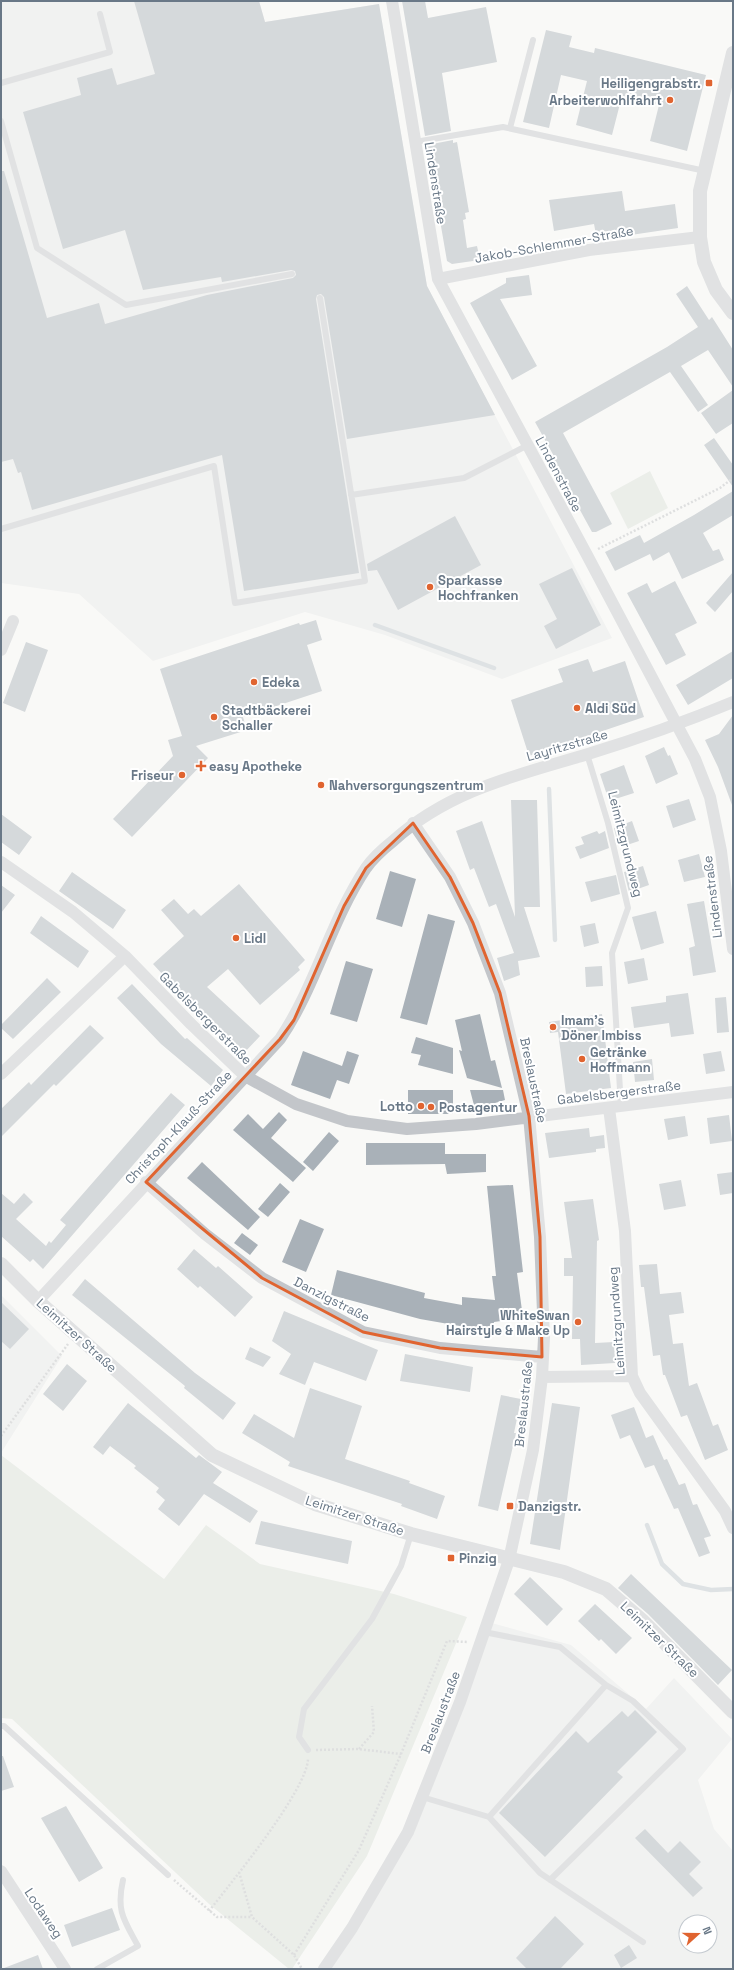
<svg xmlns="http://www.w3.org/2000/svg" width="734" height="1970" font-family="'Space Grotesk',sans-serif">
<style>
.built{fill:#e7e8e8;fill-rule:evenodd}
.green{fill:#dae0d8}
.lines{fill:none;stroke-linecap:round;stroke-linejoin:round}
.stream{stroke:#bdc6cc;stroke-width:4.5}
.building{fill:#a9b1b8}
.path{stroke:#bdbfc2;stroke-width:2.5;stroke-dasharray:2 2;stroke-linecap:butt}
.service{stroke:#c3c6ca;stroke-width:6}
.minor{stroke:#c3c6ca;stroke-width:12}
.tertiary{stroke:#c3c6ca;stroke-width:14}
.marked{fill:none;stroke:#e06430;stroke-width:3;stroke-linejoin:round}
.poi-dot{fill:#e06430;stroke:#fff;stroke-width:1.5}
.labels{text-anchor:middle;stroke-width:4;stroke-linejoin:round;paint-order:stroke}
.poi-label{font-size:13px;font-weight:bold;fill:#697887;stroke:#fff;text-anchor:start}
.street-label{font-size:13px;fill:#697887;stroke:#fff}
</style>
<rect width="100%" height="100%" fill="#f9f9f7"/>
<path class="built" d="M1,1H259L265,22L379,4L427,286L612,638L502,679L385,635L305,612L153,661L79,594L1,583Z
M1,1295L62,1356L1,1453Z
M488,1622L571,1645L646,1709L674,1678L732,1739L698,1780L714,1829L733,1851V1969H324L408,1832ZM686,1922H710V1946H686Z"/>
<path class="green" d="M650,471L668,508L628,529L610,493Z
M1,1455L164,1579L206,1525L260,1564L394,1594L467,1617L367,1856L292,1969H289L209,1904L12,1719L1,1718Z"/>
<g class="lines">
<path class="stream" d="M375,625L494,668
M549,789L555,940
M647,1525L662,1564L683,1584L711,1590L733,1589"/>
</g>
<path class="building" d="M134,1H259L265,22L379,4L427,286L495,415L347,439L324,297L321,294L317,295L316,299L359,573L244,591L222,455L32,510L21,472L18,473L13,459L1,462V171H4L47,318L99,303L105,324L207,295L293,278L296,275L295,271L291,270L222,282L221,277L143,290L125,230L63,249L23,112L81,95L77,78L112,68L117,85L155,74Z
M402,1H425L428,18L486,7L497,62L442,73L451,131L425,136Z
M546,30L572,36L569,47L594,53L595,48L706,75L687,151L650,141L659,105L622,96L612,135L576,125L587,81L561,75L549,128L523,122Z
M453,140V143L457,142L469,212L465,213L466,219L463,220L467,248L477,246L480,260L452,264L447,261L427,145Z
M622,191L625,211L675,204L678,228L597,240L594,224L554,231L549,200Z
M529,275L532,295L500,299L537,366L512,380L470,303L506,283V278Z
M687,286L709,320L712,317L733,350V387L708,350L681,366L708,405L698,412L670,372L563,433L612,524L596,532H592L552,459L555,458L535,422L667,347L698,327L676,294Z
M733,390V423L716,434L701,413Z
M714,438L733,465V487L704,445Z
M733,491V515L703,533L713,551L719,549L724,560L682,579L669,552L653,561L650,554L615,571L605,552L640,535L644,543L694,515Z
M455,516L481,565L398,610L377,570L368,571L367,564Z
M572,568L601,625L556,649L544,626L557,619L539,584Z
M733,572V591L715,612L706,603Z
M675,581L697,623L675,634L686,655L666,665L627,593L647,583L652,593Z
M316,620L322,640L307,645L322,691L243,717L247,730L196,746L208,758L132,837L113,819L173,756L168,740L182,736L160,669L299,623L300,625Z
M26,642L48,650L25,712L3,703Z
M733,651V678L688,705L676,685Z
M588,659L593,672L625,661L644,717L529,756L511,700L563,682L558,669Z
M733,715V804L732,805L718,767L705,740L719,734Z
M664,747L668,756L670,755L678,774L656,784L645,756Z
M624,765L634,793L609,801L600,774Z
M689,799L696,820L673,828L666,806Z
M511,800H537L540,907H524L540,957L518,961L520,975L504,981L497,958L514,953L496,904L489,907L474,868L470,870L456,831L482,821L515,917Z
M1,814L32,837L19,855L1,842Z
M632,821L639,841L621,847L620,843L618,844L614,828Z
M597,831L599,834L605,831L609,848L580,859L575,847L584,844L581,837Z
M699,854L705,877L684,882L678,860Z
M643,866L649,885L629,892L624,872Z
M390,871L416,879L402,927L376,919Z
M72,872L126,910L113,929L59,891Z
M616,875L620,894L591,902L585,882Z
M239,884L305,960L298,967L300,970L260,1005L228,969L207,987L260,1036L244,1053L200,1011L198,1013L153,964L184,936L161,910L174,899L188,914L194,909L201,916Z
M1,885L15,895L1,913Z
M704,901L716,972L693,976L689,948L695,946L687,904Z
M656,911L664,943L641,950L632,917Z
M428,914L455,921L427,1025L400,1018Z
M41,916L89,951L78,968L30,933Z
M595,923L599,943L584,947L580,926Z
M644,958L648,980L628,984L624,962Z
M346,961L373,969L357,1022L330,1014Z
M602,966L603,986L586,987L585,967Z
M47,978L61,992L13,1039L1,1028V1025Z
M132,984L185,1039L187,1038L223,1070L211,1086L161,1044L117,998Z
M688,993L694,1034L671,1037L669,1023L634,1028L631,1007L666,1002V996Z
M726,997L729,1032L717,1033L715,998Z
M480,1014L491,1061L495,1060L502,1088L467,1078L459,1050L462,1051L455,1020Z
M602,1014L611,1088L566,1094L558,1032L550,1033L549,1022Z
M90,1025L104,1038L56,1086L54,1084L1,1137V1109L29,1082L31,1085Z
M416,1037L453,1048V1074L418,1065L421,1055L411,1053Z
M303,1051L342,1066L347,1051L359,1055L349,1084L337,1080L330,1099L291,1085Z
M721,1051L725,1071L706,1074L703,1054Z
M652,1059L654,1080L635,1082L633,1062Z
M408,1090H453V1114H408Z
M470,1090H503L505,1100L475,1109Z
M171,1093L185,1105L43,1269L33,1259L30,1262L1,1236V1193L14,1204L24,1193L33,1202L16,1219L46,1246L49,1241L51,1243L66,1225L60,1220Z
M279,1112L287,1120L271,1138L306,1168L293,1182L233,1130L248,1114L263,1129Z
M729,1115L732,1141L710,1144L707,1118Z
M685,1116L688,1136L668,1140L664,1119Z
M589,1128L590,1137L604,1135L605,1148L596,1149V1152L549,1158L545,1133Z
M329,1132L339,1141L313,1171L303,1162Z
M366,1143H445V1154H486V1172L447,1174L445,1164L366,1165Z
M202,1162L260,1217L248,1230L187,1178Z
M733,1172V1193L720,1195L717,1174Z
M681,1180L686,1206L664,1210L659,1184Z
M280,1183L290,1192L268,1217L258,1209Z
M513,1185L523,1272L517,1273L523,1318L494,1322L493,1330L460,1326L420,1319L331,1295L337,1270L425,1293L424,1298L462,1305V1297L495,1300L492,1276H496L487,1186Z
M593,1199L599,1240L597,1241L595,1343L614,1342L615,1363L581,1365L580,1339H572L573,1276H564V1258H572L564,1202Z
M300,1219L324,1229L306,1272L282,1262Z
M242,1233L258,1245L250,1255L234,1243Z
M194,1249L216,1268L218,1266L253,1297L235,1317L200,1286L198,1288L177,1269Z
M657,1264L660,1294L681,1292L684,1313L669,1315L673,1344L683,1343L689,1386L697,1383L713,1426L718,1424L728,1450L705,1460L687,1415L681,1417L665,1375H663L660,1355L653,1356L644,1287H641L639,1265Z
M85,1279L195,1373L236,1403L223,1420L184,1388L185,1386L72,1295Z
M1,1302L29,1329L10,1349L1,1341Z
M284,1311L378,1350L366,1381L314,1362L305,1385L279,1374L291,1354L272,1341Z
M250,1347L271,1357L263,1367L245,1359Z
M405,1354L473,1367L470,1392L400,1381Z
M67,1364L87,1381L63,1411L43,1394Z
M310,1388L362,1406L345,1459L410,1481L409,1483L445,1496L437,1519L401,1506L402,1504L288,1466L290,1462L242,1433L254,1414L294,1438Z
M501,1395L521,1399L514,1433H516L498,1511L478,1506Z
M128,1403L196,1458L199,1455L222,1472L213,1483L258,1511L250,1523L204,1494L179,1526L158,1509L165,1500L156,1492L159,1488L134,1468L136,1466L110,1446L103,1455L93,1447Z
M552,1403L580,1407L560,1550L530,1544Z
M634,1407L646,1438L653,1435L664,1460L667,1459L679,1485L685,1483L693,1505L697,1504L711,1536L704,1538L710,1553L699,1557L678,1508L674,1509L654,1465L645,1468L630,1435L620,1439L611,1415Z
M261,1521L352,1541L348,1564L255,1544Z
M631,1574L732,1670L718,1685L648,1614L618,1588Z
M530,1577L563,1609L547,1626L514,1594Z
M595,1604L632,1638L616,1654L601,1639L599,1641L578,1621Z
M635,1710L657,1732L617,1772L623,1777L545,1857L499,1813L576,1731L588,1743L622,1711L628,1717Z
M1,1756H3L14,1787L1,1791Z
M66,1806L103,1868L79,1882L41,1818Z
M645,1829L668,1853L680,1841L701,1862L689,1874L703,1888L693,1897L635,1838Z
M112,1908L120,1930L72,1947L64,1925Z
M555,1916L584,1944L560,1969H527L516,1958Z
M629,1945L637,1958L621,1968L614,1955Z
M38,1955L43,1969H4V1968Z"/>
<g class="lines">
<path class="path" d="M598,549L720,488L733,478
M1,1436L68,1344
M359,1749L374,1732L372,1706
M316,1750L358,1749L401,1754
M239,1872L252,1917L294,1955L302,1969
M174,1880L217,1917H252
M209,1911C231,1883 307,1790 308,1759
M294,1955L359,1850L401,1754L447,1641L468,1642"/>
<path class="service" d="M1,83L110,52L100,14
M1,121L37,248L126,305L292,274
M510,128L533,40
M415,142L503,127L705,171
M351,495L464,478L528,445
M1,529L214,466L235,603L365,581L320,298
M587,754L608,823L628,908L612,953L621,1107
M484,1632L560,1647L606,1685L489,1817
M1,1726H4L168,1875
M308,1750L299,1737L304,1709L372,1619L401,1566L411,1534
M422,1797L489,1817L540,1873L643,1942
M550,1880L683,1749L633,1701L606,1685
M97,1969L138,1946C124,1920 116,1911 123,1880"/>
<path class="minor" d="M392,1L438,279L587,555L695,759L710,797L721,851L733,949
M438,279L589,250L700,237
M1,650L13,621
M1,862L73,912L125,956L191,1024L245,1076L296,1104L347,1121L407,1129L476,1124L733,1092
M1,1074L125,956
M609,1108L625,1231L632,1376L640,1393L725,1511L733,1528
M146,1182L205,1234L262,1278L363,1332L440,1348L542,1357
M38,1301L280,1039C316,986 330,922 366,868C373,858 383,849 393,841C449,790 518,775 588,754C637,739 685,722 733,702
M542,1377L632,1376
M1,1871L65,1969
M324,1969L352,1928L408,1832L460,1702L509,1560L533,1450L542,1377L544,1338L540,1237L529,1116L500,993L473,923L450,877L413,823"/>
<path class="tertiary" d="M733,53L700,191V237L704,262L716,290L733,313
M1,1264L38,1301L212,1455L315,1504L411,1534L564,1572L606,1589L642,1620L733,1712"/>
</g>
<path d="M0 0H734V1970H0ZM413,823L450,877L473,923L500,993L529,1116L540,1237L542,1357L440,1348L363,1332L262,1278L146,1182L280,1039L294,1020L344,906L366,868Z" fill="#f9f9f7" fill-opacity=".55" fill-rule="evenodd"/>
<path class="marked" d="M413,823L450,877L473,923L500,993L529,1116L540,1237L542,1357L440,1348L363,1332L262,1278L146,1182L280,1039L294,1020L344,906L366,868Z"/>
<g class="poi-dot">
<rect x="705" y="79" width="8" height="8" rx="2"/>
<circle cx="670" cy="100" r="4"/>
<circle cx="430" cy="587" r="4"/>
<circle cx="254" cy="682" r="4"/>
<circle cx="577" cy="708" r="4"/>
<circle cx="214" cy="717" r="4"/>
<path d="M199 760h4v4h4v4h-4v4h-4v-4h-4v-4h4z"/>
<circle cx="182" cy="775" r="4"/>
<circle cx="321" cy="785" r="4"/>
<circle cx="236" cy="938" r="4"/>
<circle cx="553" cy="1027" r="4"/>
<circle cx="582" cy="1059" r="4"/>
<circle cx="421" cy="1106" r="4"/>
<circle cx="431" cy="1107" r="4"/>
<circle cx="578" cy="1322" r="4"/>
<rect x="506" y="1502" width="8" height="8" rx="2"/>
<rect x="447" y="1554" width="8" height="8" rx="2"/>
</g>
<g class="labels">
<g class="poi-label">
<text x="701" y="88" text-anchor="end">Heiligengrabstr.</text>
<text x="662" y="105" text-anchor="end">Arbeiterwohlfahrt</text>
<text x="438" y="585">Sparkasse<tspan x="438" dy="15">Hochfranken</tspan></text>
<text x="262" y="687">Edeka</text>
<text x="585" y="713">Aldi Süd</text>
<text x="222" y="715">Stadtbäckerei<tspan x="222" dy="15">Schaller</tspan></text>
<text x="209" y="771">easy Apotheke</text>
<text x="174" y="780" text-anchor="end">Friseur</text>
<text x="329" y="790">Nahversorgungszentrum</text>
<text x="244" y="943">Lidl</text>
<text x="561" y="1025">Imam's<tspan x="561" dy="15">Döner Imbiss</tspan></text>
<text x="590" y="1057">Getränke<tspan x="590" dy="15">Hoffmann</tspan></text>
<text x="413" y="1111" text-anchor="end">Lotto</text>
<text x="439" y="1112">Postagentur</text>
<text x="570" y="1320" text-anchor="end">WhiteSwan<tspan x="570" dy="15">Hairstyle &amp; Make Up</tspan></text>
<text x="518" y="1511">Danzigstr.</text>
<text x="459" y="1563">Pinzig</text>
</g>
<g class="street-label">
<text transform="translate(436 183) rotate(81)" y="5">Lindenstraße</text>
<text transform="translate(554 244) rotate(-10)" y="5">Jakob-Schlemmer-Straße</text>
<text transform="translate(559 474) rotate(62)" y="5">Lindenstraße</text>
<text transform="translate(567 745) rotate(-16)" y="5">Layritzstraße</text>
<text transform="translate(626 844) rotate(76)" y="5">Leimitzgrundweg</text>
<text transform="translate(712 897) rotate(-97)" y="5">Lindenstraße</text>
<text transform="translate(206 1018) rotate(45)" y="5">Gabelsbergerstraße</text>
<text transform="translate(534 1080) rotate(78)" y="5">Breslaustraße</text>
<text transform="translate(619 1092) rotate(-7)" y="5">Gabelsbergerstraße</text>
<text transform="translate(178 1127) rotate(-47)" y="5">Christoph-Klauß-Straße</text>
<text transform="translate(332 1299) rotate(27)" y="5">Danzigstraße</text>
<text transform="translate(616 1321) rotate(-94)" y="5">Leimitzgrundweg</text>
<text transform="translate(77 1335) rotate(42)" y="5">Leimitzer Straße</text>
<text transform="translate(523 1404) rotate(-84)" y="5">Breslaustraße</text>
<text transform="translate(355 1515) rotate(18)" y="5">Leimitzer Straße</text>
<text transform="translate(660 1639) rotate(44)" y="5">Leimitzer Straße</text>
<text transform="translate(440 1712) rotate(-69)" y="5">Breslaustraße</text>
<text transform="translate(44 1913) rotate(56)" y="5">Lodaweg</text>
</g>
</g>
<rect width="734" height="1970" fill="none" stroke="#697887" stroke-width="4"/>
<g transform="translate(698 1934) rotate(69)"><circle r="19" fill="#ffffff" stroke="#c3c9cf"/>
<path d="M0-3L7 15L0 10L-7 15Z" fill="#e06430"/>
<text y="-6" font-size="11" font-weight="bold" text-anchor="middle" fill="#697887">N</text>
</g>
</svg>
